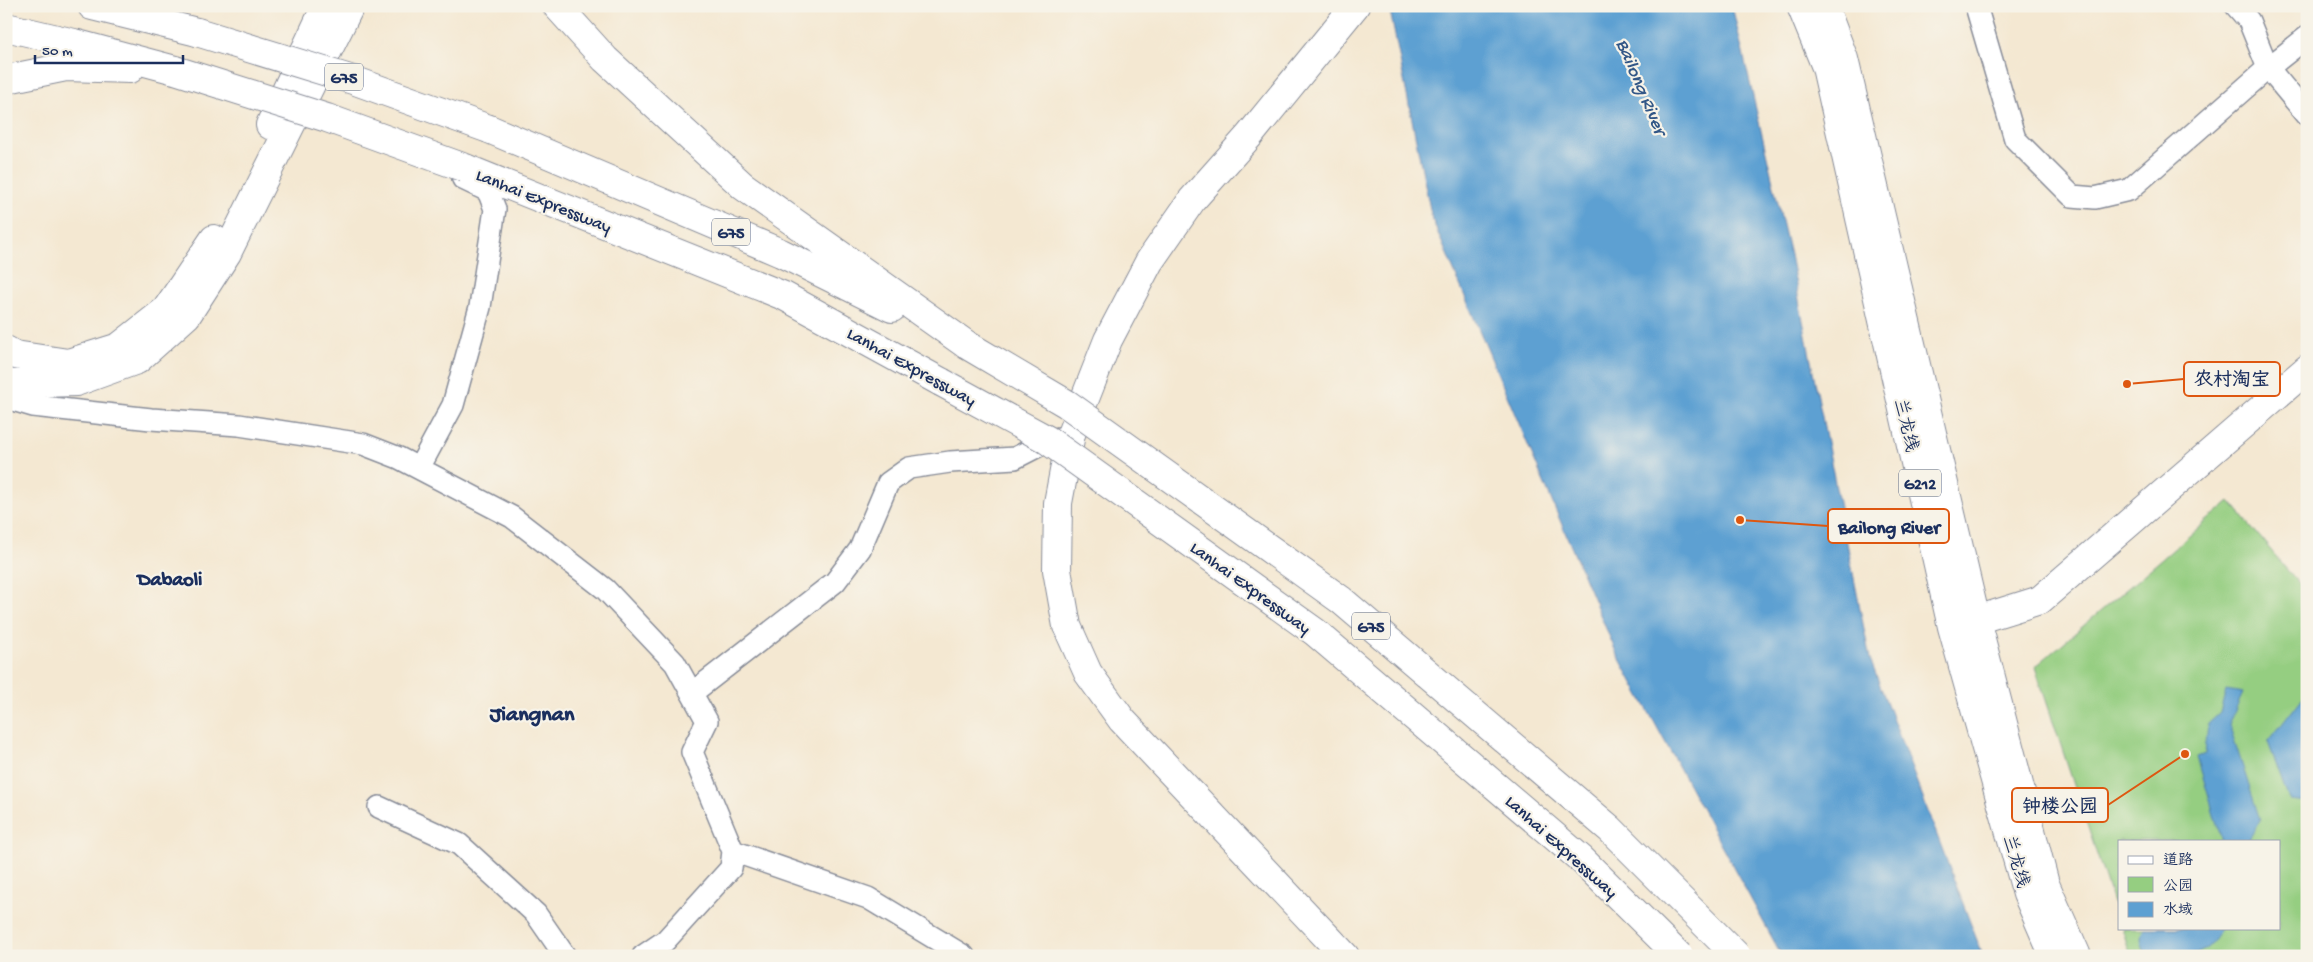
<svg xmlns="http://www.w3.org/2000/svg" width="2313" height="962" font-family="'Gochi Hand','LXGW WenKai TC',sans-serif">
<style>
.green{fill:#95ce81;stroke:#587e70}
.water{fill:#5da0d2;stroke:#3c6898}
.lines{fill:none;stroke-linecap:round;stroke-linejoin:round}
.minor-casing{stroke:#888c98;stroke-width:24}
.tertiary-casing{stroke:#888c98;stroke-width:30}
.trunk-casing{stroke:#888c98;stroke-width:30}
.motorway-casing{stroke:#888c98;stroke-width:30}
.minor{stroke:#fff;stroke-width:21}
.tertiary{stroke:#fff;stroke-width:28}
.trunk{stroke:#fff;stroke-width:28}
.motorway{stroke:#fff;stroke-width:28}
.motorway-bridge-casing{stroke:#888c98;stroke-width:30;stroke-linecap:butt}
.motorway-bridge{stroke:#fff;stroke-width:28}
.labels{text-anchor:middle;stroke-width:4.5;stroke-linejoin:round;paint-order:stroke}
.shield{fill:#f7f3e8;stroke:#5d6a87;stroke-width:1}
.shield-label{font-size:16px;font-weight:bold;fill:#1b2f5e}
.street-label{font-size:18px;fill:#1b2f5e;stroke:#f7f3e8}
.water-label{font-size:19px;font-style:italic;fill:#325787;stroke:#f7f3e8}
.quarter-label{font-size:20px;font-weight:bold;fill:#1b2f5e;stroke:#f7f3e8}
.district-label{font-size:22px;font-weight:bold;fill:#1b2f5e;stroke:#f7f3e8}
.leader{fill:none;stroke:#de5710;stroke-width:2}
.callout-dot{fill:#de5710;stroke:#f7f3e8;stroke-width:2}
.callout{fill:#f7f3e8;stroke:#de5710;stroke-width:2}
.callout-label{font-size:19px;text-anchor:middle;font-weight:bold;fill:#1b2f5e}
</style>
<rect width="100%" height="100%" fill="#f7f3e8"/>
<filter id="ink" filterUnits="userSpaceOnUse"><feTurbulence type="fractalNoise" baseFrequency=".02" numOctaves="2"/><feDisplacementMap in="SourceGraphic" scale="10" xChannelSelector="R" yChannelSelector="G"/><feConvolveMatrix kernelMatrix="1 2 1 2 8 2 1 2 1" color-interpolation-filters="sRGB"/></filter>
<filter id="wash" filterUnits="userSpaceOnUse"><feTurbulence type="fractalNoise" baseFrequency=".0096" numOctaves="4" result="noise"/><feDisplacementMap in="SourceGraphic" scale="20" xChannelSelector="R" yChannelSelector="G"/><feGaussianBlur stdDeviation="1.12" result="paint"/><feColorMatrix in="noise" values="0 0 0 0 0 0 0 0 0 0 0 0 0 0 0 0 0 1.4 0 .05"/><feComposite in="paint" operator="in"/></filter>
<g filter="url(#wash)">
<rect width="100%" height="100%" fill="#f4e8d2"/>
<path class="green" d="M2230,501L2307,594V952L2302,956H2131L2122,928H2279V841H2119V921L2035,667Z"/>
<path class="water" d="M1389,6H1732L1790,255L1870,659L1983,956H1782L1616,652L1432,219Z
M2226,690L2243,693L2229,724L2260,820L2248,841H2222L2197,757L2205,754L2208,724L2220,713Z
M2307,692V802L2289,800L2268,742Z
M2144,928H2219C2209,962 2180,956 2151,956L2146,954C2141,945 2139,937 2144,928Z"/>
</g>
<g filter="url(#ink)">
<g class="lines">
<defs>
<path id="minor" d="M1976,6L2015,139L2072,196L2095,198L2129,190L2268,68L2307,37
M2236,6L2249,21L2268,68L2307,115
M6,398L33,406L151,419L239,425L363,444L399,458L512,517L605,589L675,663L707,721L692,752L733,851L731,868L665,941L643,956
M419,468L453,405L480,307L495,209L488,191L463,179
M692,693L835,582L860,549L888,483L909,468L950,462L1015,458L1050,440L1059,438
M379,807L459,844L536,914L565,956
M733,851L868,898L964,956"/>
<path id="tertiary" d="M1954,627L2040,600L2307,369
M1345,956L1122,720L1088,673L1067,626L1057,570L1058,503L1071,434L1108,340L1149,262L1192,200L1249,136L1355,6"/>
<path id="trunk" d="M1801,6L1826,67L1952,627L2027,894L2054,956
M1824,6L1844,59L1976,620L2045,884L2077,956"/>
<path id="motorway" d="M92,6L197,32
M557,6L605,59L743,186L967,345
M6,27L74,43L175,70
M6,81L12,78L66,67L130,69
M270,125L326,6
M489,129L781,253L892,308
M465,168L784,296L941,382
M6,350L15,355L68,363L119,347L166,310L214,239
M6,382L10,384L76,382L137,360L187,315L227,253L350,6"/>
</defs>
<use href="#minor" class="minor-casing"/>
<use href="#tertiary" class="tertiary-casing"/>
<use href="#trunk" class="trunk-casing"/>
<use href="#motorway" class="motorway-casing"/>
<use href="#minor" class="minor"/>
<use href="#tertiary" class="tertiary"/>
<use href="#trunk" class="trunk"/>
<use href="#motorway" class="motorway"/>
<defs>
<path id="motorway-bridge" d="M197,32L353,80L489,129
M175,70L327,118L465,168
M967,345L1067,404L1341,600L1610,829L1737,956
M941,382L1046,439L1315,632L1581,859L1679,956"/>
</defs>
<use href="#motorway-bridge" class="motorway-bridge-casing"/>
<use href="#motorway-bridge" class="motorway-bridge"/>
</g>
</g>
<g class="labels">
<g class="shield">
<rect x="325" y="63.5" width="38" height="27" rx="4"/>
<rect x="712" y="218.5" width="38" height="27" rx="4"/>
<rect x="1899" y="469.5" width="42" height="27" rx="4"/>
<rect x="1352" y="612.5" width="38" height="27" rx="4"/>
</g>
<g class="shield-label">
<text x="344" y="83">G75</text>
<text x="731" y="238">G75</text>
<text x="1920" y="489">G212</text>
<text x="1371" y="632">G75</text>
</g>
<g class="street-label">
<text transform="translate(544 200) rotate(22)" y="6">Lanhai Expressway</text>
<text transform="translate(912 366) rotate(29)" y="6">Lanhai Expressway</text>
<text transform="translate(1907 425) rotate(77)" y="6">兰龙线</text>
<text transform="translate(1251 587) rotate(36)" y="6">Lanhai Expressway</text>
<text transform="translate(1562 846) rotate(42)" y="6">Lanhai Expressway</text>
<text transform="translate(2017 861) rotate(74)" y="6">兰龙线</text>
</g>
<g class="water-label">
<text transform="translate(1643 86) rotate(67)" y="7">Bailong River</text>
</g>
<g class="quarter-label">
<text x="170" y="585">Dabaoli</text>
</g>
<g class="district-label">
<text x="532" y="720">Jiangnan</text>
</g>
</g>
<path class="leader" d="M2127 384L2184 379M1740 520L1828 526M2185 754L2108 805"/>
<g class="callout-dot">
<circle cx="2127" cy="384" r="5"/>
<circle cx="1740" cy="520" r="5"/>
<circle cx="2185" cy="754" r="5"/>
</g>
<g class="callout">
<rect x="2184" y="362" width="96" height="34" rx="5"/>
<rect x="1828" y="509" width="121" height="34" rx="5"/>
<rect x="2012" y="788" width="96" height="34" rx="5"/>
</g>
<g class="callout-label">
<text x="2232" y="385">农村淘宝</text>
<text x="1889" y="533">Bailong River</text>
<text x="2060" y="812">钟楼公园</text>
</g>
<rect width="2313" height="962" fill="none" stroke="#f7f3e8" stroke-width="25"/>
<rect x="2118" y="840" width="162" height="90" fill="#f7f3e8" stroke="#9fa5b1"/>
<rect x="2128" y="856" width="25" height="8" fill="#ffffff" stroke="#9fa5b1"/>
<text x="2163" y="864" font-size="15" fill="#1b2f5e">道路</text>
<rect x="2128" y="877" width="25" height="15" fill="#95ce81" stroke="#9fa5b1"/>
<text x="2163" y="890" font-size="15" fill="#1b2f5e">公园</text>
<rect x="2128" y="902" width="25" height="15" fill="#5da0d2" stroke="#9fa5b1"/>
<text x="2163" y="914" font-size="15" fill="#1b2f5e">水域</text>
<path d="M35 55v8h148v-8" fill="none" stroke="#1b2f5e" stroke-width="2.5"/>
<text x="42" y="55" font-size="15" fill="#1b2f5e" stroke="#f7f3e8" stroke-width="4" paint-order="stroke">50 m</text>
</svg>
